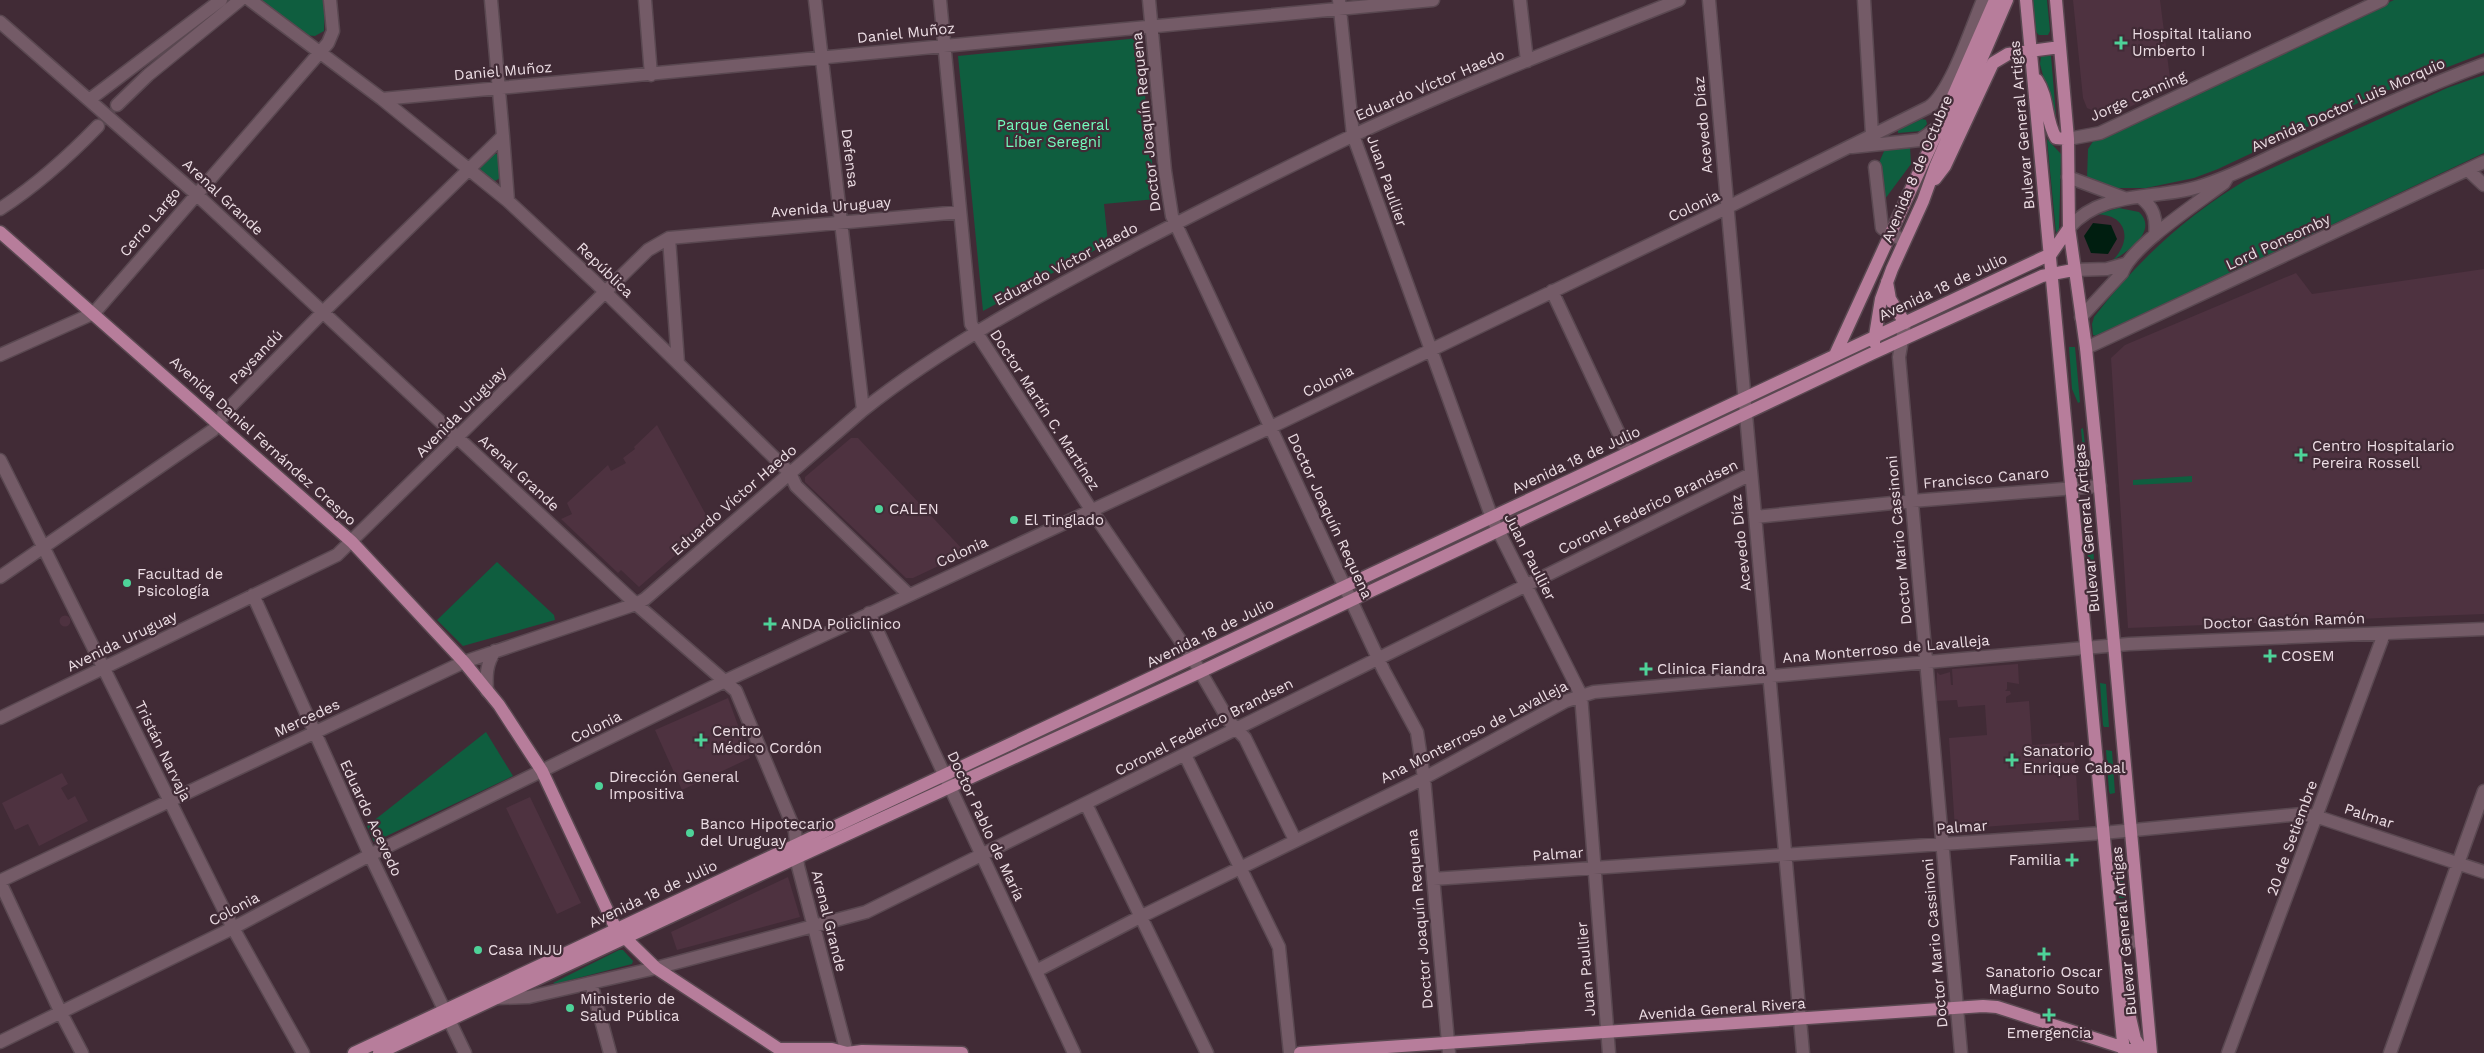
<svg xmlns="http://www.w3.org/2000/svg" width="2484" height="1053" font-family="'Work Sans',sans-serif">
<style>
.built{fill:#4e3240}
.green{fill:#0f5e3f}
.water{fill:#001e10}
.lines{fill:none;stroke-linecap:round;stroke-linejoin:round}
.minor-casing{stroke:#5a4851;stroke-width:15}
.major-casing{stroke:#5a4851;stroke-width:15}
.minor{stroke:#745b67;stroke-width:12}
.major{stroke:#b77d9b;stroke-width:12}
.poi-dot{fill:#4ed399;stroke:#412b36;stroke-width:2}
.labels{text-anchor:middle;stroke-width:4.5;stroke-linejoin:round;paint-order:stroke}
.street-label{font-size:15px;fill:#ecdde4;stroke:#412b36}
.poi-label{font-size:15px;fill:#ecdde4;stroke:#412b36;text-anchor:start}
.park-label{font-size:15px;fill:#73fdbd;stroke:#412b36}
</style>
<rect width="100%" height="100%" fill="#412b36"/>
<path class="built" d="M2073,0H2160L2171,86L2116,114H2101L2087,108L2083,98Z
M2484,269V614L2128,628L2111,358L2125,345L2296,273L2312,294Z
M657,425L711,524L639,587L621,570L618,573L561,519L572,514L567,503L608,465L611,471L626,463L623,458L635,449L634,447Z
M851,438H858L966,553L913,578H906L805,482V477Z
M59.5 621a5.5 5.5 0 1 1 11 0a5.5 5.5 0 1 1-11 0Z
M2018,664L2019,684L2007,682V689L2005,691H2010L2011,694L2006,697V703L2029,701L2032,745L2074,742L2079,820L1955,829L1949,738L1987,735L1985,705L1958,707L1957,700L1936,701L1937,672L1940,675L1950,672L1951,685H1953L1952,669Z
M728,698L750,758L682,790L655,730Z
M62,773L68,784L61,788L68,800L75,796L88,821L39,846L28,824L15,830L2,803Z
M530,797L581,903L557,914L506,808Z
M788,877L800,917L677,950L671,932Z"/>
<path class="green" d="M261,0H325L324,31L315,36L304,35Z
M2033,0H2047L2050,31L2048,35H2039L2036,32Z
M2394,0H2484V53L2373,96L2218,169L2194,178L2146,188H2116L2087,179L2088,149L2094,140Z
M1139,38L1156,199L1104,204L1108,243L983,311L958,56Z
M2049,55L2051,56L2057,128L2040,64L2041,56Z
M2484,75V153L2096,336L2093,335L2092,324L2094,317C2136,262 2187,215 2246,180L2447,88Z
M1922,119L1926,120L1927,124L1921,131L1898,133V130Z
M2047,139L2061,154L2059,229L2056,233Z
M1910,147L1911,164L1882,203L1878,165L1885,149Z
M494,153L499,155L500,178L495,181L481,172L480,167Z
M2119,208L2139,212C2159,231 2127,252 2112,261C2135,239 2125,211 2092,215Z
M2069,347H2075L2080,402L2078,403L2072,389Z
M2083,428L2087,461L2084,463L2081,429Z
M2192,476V482L2133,485V480Z
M2092,537L2098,605V607L2093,608L2086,539Z
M497,562L554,615L555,620L463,646L437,620Z
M2100,683L2106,684L2109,727H2104L2103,725Z
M486,732L513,776L374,842L367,826Z
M2106,750L2112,751L2115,793L2110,794L2109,791Z
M2117,869L2122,870L2125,898H2119Z
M2125,900L2128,927L2127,930H2123L2119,901Z
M619,950H623L633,961L632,964L555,984L553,983Z"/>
<path class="water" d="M2093,223L2111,225L2117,239L2108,254L2091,253L2084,236Z"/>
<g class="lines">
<defs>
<path id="minor" d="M250,0L382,99L508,201L594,281L790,473L796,486L908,594
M645,0L651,75
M815,0L863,410
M940,0L971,324L1092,511L1193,659L1229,721L1245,738L1295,840
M1149,0L1165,171L1172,216L1384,671L1417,732L1424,778L1449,1053
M1339,0L1353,135L1492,518L1581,695L1609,1053
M1520,0L1527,61
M1709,0L1803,1053
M1864,0L1872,134
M0,22L195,193L636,604L736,691L795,831L798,866L847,1053
M382,99L1433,0
M89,100L221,0
M117,105L148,75L240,0
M503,136L508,201
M2068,139L2100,133L2382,0
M1852,147L1920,140L1940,126
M1875,167L1882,228L1904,241
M2468,170L2484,185
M2068,177L2124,198
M2140,197C2154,207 2157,219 2155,235
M0,209C37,185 67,158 98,126
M2069,228C2101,190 2154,200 2198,187C2234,176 2262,160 2296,145C2358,116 2420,88 2484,64
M669,238L678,363
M2073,270L2107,269L2125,264
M1552,291L1628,453
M2081,317L2122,273C2131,246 2199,202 2224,183L2227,178
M1905,323L1899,357L1961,1053
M2086,348L2484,162
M0,355L94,313L328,43L333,31L330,0
M0,460L233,928L303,1053
M1755,517L1912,501L2100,486
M0,577L213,430L228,409L323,312L503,136L491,0
M253,595L370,855L465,1053
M869,613L1074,1053
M487,691C486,676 486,664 495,651
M0,718L337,555L648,250L669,238L960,212
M1185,755L1279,947L1290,1053
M1086,804L1207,1053
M1433,879L2103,833L2302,814L2318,817L2484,872
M0,881L464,662L636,604L645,599L863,410C949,342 1046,292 1142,241C1212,205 1281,170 1352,136C1458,86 1569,44 1679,0
M0,882L61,1013L82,1053
M2114,943L2141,941
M1036,971L1140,917L1424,778L1566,701L1594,692L2129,644L2484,629
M591,983L610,1053
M498,998L529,997L656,968L866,912L1751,474
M0,1042L233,928L370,855L725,681L1271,427L1726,208L1929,107C1951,92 1972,26 1983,0
M2228,1053L2384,634
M2390,1053L2484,791"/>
<path id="major" d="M2026,0L2124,1053
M2056,0L2068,139L2069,228L2086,348L2099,478L2151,1053
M2037,80C2049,98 2045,120 2056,138L2068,139
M1935,179L1945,166L1993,63L2008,54L2060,47
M0,232L352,542L464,662L499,705L542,771L616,929L656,968L779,1049H832L847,1053
M1887,282L1890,299L1905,323
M1874,342L1881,299L1892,269L1923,201L1936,165L2007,0
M1835,355L1940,126L1995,0
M2126,1000L2135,1039L2144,1053
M354,1053L2040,259L2051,254L2069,228
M379,1053L798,857L1200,672L1871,354L2042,276L2073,270
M847,1053L862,1051L962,1053
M1300,1053L1983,1006L1997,1007L2140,1053"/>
</defs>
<use href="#minor" class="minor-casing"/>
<use href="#major" class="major-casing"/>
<use href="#minor" class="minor"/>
<use href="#major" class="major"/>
</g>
<g class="poi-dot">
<path d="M2118.5 35.5h5v5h5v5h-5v5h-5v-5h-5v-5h5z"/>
<path d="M2298.5 447.5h5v5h5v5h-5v5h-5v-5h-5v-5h5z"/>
<circle cx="879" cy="509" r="5"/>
<circle cx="1014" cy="520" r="5"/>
<circle cx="127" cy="583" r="5"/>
<path d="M767.5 616.5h5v5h5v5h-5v5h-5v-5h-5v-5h5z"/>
<path d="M2267.5 648.5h5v5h5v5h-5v5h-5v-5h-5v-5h5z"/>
<path d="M1643.5 661.5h5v5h5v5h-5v5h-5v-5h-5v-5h5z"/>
<path d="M698.5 732.5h5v5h5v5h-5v5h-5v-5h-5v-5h5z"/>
<path d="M2009.5 752.5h5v5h5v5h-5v5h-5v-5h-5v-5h5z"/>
<circle cx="599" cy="786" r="5"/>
<circle cx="690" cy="833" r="5"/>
<path d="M2069.5 852.5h5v5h5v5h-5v5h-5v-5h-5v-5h5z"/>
<circle cx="478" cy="950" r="5"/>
<path d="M2041.5 946.5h5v5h5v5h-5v5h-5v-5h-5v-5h5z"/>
<circle cx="570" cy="1008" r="5"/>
<path d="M2046.5 1007.5h5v5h5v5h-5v5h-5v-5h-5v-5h5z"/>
</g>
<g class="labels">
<g class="street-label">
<text transform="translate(906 33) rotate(-6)" y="5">Daniel Muñoz</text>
<text transform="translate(503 71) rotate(-5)" y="5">Daniel Muñoz</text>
<text transform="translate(1430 85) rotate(-23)" y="5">Eduardo Víctor Haedo</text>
<text transform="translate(2138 96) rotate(-24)" y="5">Jorge Canning</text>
<text transform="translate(2348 105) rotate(-24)" y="5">Avenida Doctor Luis Morquio</text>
<text transform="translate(1146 122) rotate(-96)" y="5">Doctor Joaquín Requena</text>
<text transform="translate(1703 125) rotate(-95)" y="5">Acevedo Díaz</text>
<text transform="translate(2022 125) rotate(-95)" y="5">Bulevar General Artigas</text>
<text transform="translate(850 158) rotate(83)" y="5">Defensa</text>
<text transform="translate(1917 169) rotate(-67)" y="5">Avenida 8 de Octubre</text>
<text transform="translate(1387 181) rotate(71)" y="5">Juan Paullier</text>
<text transform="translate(223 197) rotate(43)" y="5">Arenal Grande</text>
<text transform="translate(1694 206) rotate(-25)" y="5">Colonia</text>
<text transform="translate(831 207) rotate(-5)" y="5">Avenida Uruguay</text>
<text transform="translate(150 222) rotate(-50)" y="5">Cerro Largo</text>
<text transform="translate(2278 242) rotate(-25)" y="5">Lord Ponsomby</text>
<text transform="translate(1066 264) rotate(-28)" y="5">Eduardo Víctor Haedo</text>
<text transform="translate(605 270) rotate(44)" y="5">República</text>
<text transform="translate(1943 287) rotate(-25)" y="5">Avenida 18 de Julio</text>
<text transform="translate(256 357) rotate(-46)" y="5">Paysandú</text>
<text transform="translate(1328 381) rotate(-26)" y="5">Colonia</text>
<text transform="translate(1045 410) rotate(57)" y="5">Doctor Martín C. Martínez</text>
<text transform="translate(461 412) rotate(-45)" y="5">Avenida Uruguay</text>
<text transform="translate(263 441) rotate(42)" y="5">Avenida Daniel Fernández Crespo</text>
<text transform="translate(1576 460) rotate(-25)" y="5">Avenida 18 de Julio</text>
<text transform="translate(519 473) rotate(43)" y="5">Arenal Grande</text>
<text transform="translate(1986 478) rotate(-5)" y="5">Francisco Canaro</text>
<text transform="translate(734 500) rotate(-41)" y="5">Eduardo Víctor Haedo</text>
<text transform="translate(1648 507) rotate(-26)" y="5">Coronel Federico Brandsen</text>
<text transform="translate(1330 516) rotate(65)" y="5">Doctor Joaquín Requena</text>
<text transform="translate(2087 528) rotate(-95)" y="5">Bulevar General Artigas</text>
<text transform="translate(1899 540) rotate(-95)" y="5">Doctor Mario Cassinoni</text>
<text transform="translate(1741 543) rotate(-96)" y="5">Acevedo Díaz</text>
<text transform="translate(962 552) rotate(-24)" y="5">Colonia</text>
<text transform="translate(1530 557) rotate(63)" y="5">Juan Paullier</text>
<text transform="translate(2284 621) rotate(-2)" y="5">Doctor Gastón Ramón</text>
<text transform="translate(1210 633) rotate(-26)" y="5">Avenida 18 de Julio</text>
<text transform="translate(122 641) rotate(-26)" y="5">Avenida Uruguay</text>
<text transform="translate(1886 649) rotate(-5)" y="5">Ana Monterroso de Lavalleja</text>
<text transform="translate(307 718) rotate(-25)" y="5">Mercedes</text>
<text transform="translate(596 727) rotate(-26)" y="5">Colonia</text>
<text transform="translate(1204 727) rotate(-27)" y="5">Coronel Federico Brandsen</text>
<text transform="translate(1474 732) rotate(-27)" y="5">Ana Monterroso de Lavalleja</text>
<text transform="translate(163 751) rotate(64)" y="5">Tristán Narvaja</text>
<text transform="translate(2369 816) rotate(18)" y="5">Palmar</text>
<text transform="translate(371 818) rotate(65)" y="5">Eduardo Acevedo</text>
<text transform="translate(986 826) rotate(65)" y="5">Doctor Pablo de María</text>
<text transform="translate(1962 827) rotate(-4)" y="5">Palmar</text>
<text transform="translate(2292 838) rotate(-70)" y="5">20 de Setiembre</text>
<text transform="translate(1558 854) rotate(-4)" y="5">Palmar</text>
<text transform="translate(653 894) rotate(-25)" y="5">Avenida 18 de Julio</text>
<text transform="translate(234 909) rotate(-28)" y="5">Colonia</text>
<text transform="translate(1420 919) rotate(-95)" y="5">Doctor Joaquín Requena</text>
<text transform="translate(829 921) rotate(76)" y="5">Arenal Grande</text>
<text transform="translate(2124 931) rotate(-95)" y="5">Bulevar General Artigas</text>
<text transform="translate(1935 943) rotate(-95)" y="5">Doctor Mario Cassinoni</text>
<text transform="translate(1586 969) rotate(-95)" y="5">Juan Paullier</text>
<text transform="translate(1722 1009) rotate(-4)" y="5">Avenida General Rivera</text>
</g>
<g class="poi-label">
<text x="2132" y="39">Hospital Italiano<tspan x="2132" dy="17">Umberto I</tspan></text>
<text x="2312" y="451">Centro Hospitalario<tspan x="2312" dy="17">Pereira Rossell</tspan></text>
<text x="889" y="514">CALEN</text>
<text x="1024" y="525">El Tinglado</text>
<text x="137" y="579">Facultad de<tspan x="137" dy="17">Psicología</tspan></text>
<text x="781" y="629">ANDA Policlinico</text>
<text x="2281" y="661">COSEM</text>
<text x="1657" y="674">Clinica Fiandra</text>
<text x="712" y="736">Centro<tspan x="712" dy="17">Médico Cordón</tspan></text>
<text x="2023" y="756">Sanatorio<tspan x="2023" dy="17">Enrique Cabal</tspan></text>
<text x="609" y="782">Dirección General<tspan x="609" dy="17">Impositiva</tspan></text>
<text x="700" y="829">Banco Hipotecario<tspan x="700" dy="17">del Uruguay</tspan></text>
<text x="2061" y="865" text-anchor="end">Familia</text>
<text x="488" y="955">Casa INJU</text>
<text x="2044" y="977" text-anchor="middle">Sanatorio Oscar<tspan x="2044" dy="17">Magurno Souto</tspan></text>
<text x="580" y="1004">Ministerio de<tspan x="580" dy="17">Salud Pública</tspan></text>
<text x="2049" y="1038" text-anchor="middle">Emergencia</text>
</g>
<g class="park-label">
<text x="1053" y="130">Parque General<tspan x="1053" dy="17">Líber Seregni</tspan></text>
</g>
</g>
</svg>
